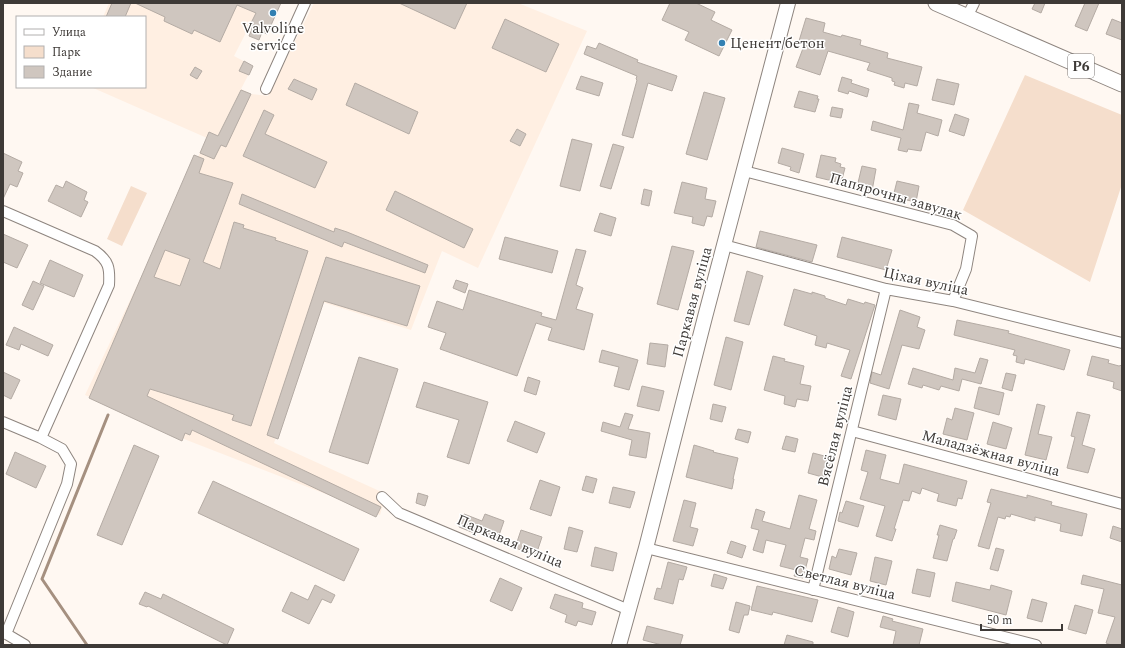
<svg xmlns="http://www.w3.org/2000/svg" width="1125" height="648" font-family="Spectral,serif">
<style>
.built{fill:#ffefe2}
.green{fill:#f5decc}
.lines{fill:none;stroke-linecap:round;stroke-linejoin:round}
.stream{stroke:#a59080;stroke-width:3}
.building{fill:#cfc6bf;stroke:#b4aba4;fill-rule:evenodd}
.street-casing{stroke:#8e857f;stroke-width:12}
.secondary-casing{stroke:#8e857f;stroke-width:16}
.primary-casing{stroke:#8e857f;stroke-width:17}
.street{stroke:#fff;stroke-width:10}
.secondary{stroke:#fff;stroke-width:14}
.primary{stroke:#fff;stroke-width:15}
.poi-dot{fill:#3280b2;stroke:#fff;stroke-width:1.5}
.labels{text-anchor:middle;stroke-width:3;stroke-linejoin:round;paint-order:stroke}
.shield{fill:#fff;stroke:#787573;stroke-width:1}
.shield-label{font-size:14px;font-weight:bold;fill:#3e3a37}
.poi-label{font-size:15px;fill:#3e3a37;stroke:#fff}
.street-label{font-size:15px;fill:#3e3a37;stroke:#fff}
</style>
<rect width="100%" height="100%" fill="#fff8f2"/>
<path class="built" d="M109,3H238V5L256,13L234,56L253,66L241,89L251,94L268,96L314,3H518L587,31L478,268L442,251L411,330L322,302L274,443L386,494L380,515L184,439L85,395L207,138L91,87H145V17H103Z"/>
<path class="green" d="M1025,75L1122,115V184L1090,282L963,210Z
M131,186L147,193L122,246L107,239Z"/>
<g class="lines">
<path class="stream" d="M87,645L42,579L108,415"/>
</g>
<path class="building" d="M112,3H131L125,17H106Z
M135,3H281L267,34L262,32L259,40L249,36L252,29L249,27L256,13L237,5L220,42L194,30L192,34L164,21L165,17Z
M399,3H467L455,29Z
M670,3H696L715,12L711,20L732,30L719,56L685,40L689,32L662,20Z
M1035,3H1045L1041,13L1032,9Z
M1085,3H1099L1087,31L1075,26Z
M806,18L825,23L823,32L841,37L842,35L861,40L860,45L888,53L887,58L922,67L917,86L905,83L904,88L894,85L895,82L892,81V78L867,70L870,63L828,51L820,75L796,67L805,43L799,41Z
M505,19L559,44L546,72L492,48Z
M1112,19L1122,23V40L1106,34Z
M599,43L638,60L637,62L677,76L672,91L648,83L633,138L622,135L637,80L636,79L637,76L584,54L587,46L596,49Z
M244,61L253,66L249,75L239,71Z
M195,67L202,71L197,79L190,75Z
M581,76L603,83L599,96L576,89Z
M842,77L852,80L851,83L869,89L867,97L849,91L848,94L838,91Z
M294,79L317,89L312,100L288,89Z
M937,79L959,84L954,105L932,100Z
M355,83L418,112L409,134L346,105Z
M241,90L251,94L226,147L221,145L214,159L200,153L209,132L218,136Z
M799,91L818,96L817,99H819L815,112L794,107Z
M704,92L725,98L707,160L686,154Z
M909,103L919,105L917,113L942,120L938,136L926,132L921,151L908,149L907,152L898,150L901,138L871,130L873,121L903,130Z
M832,107L843,109L841,118L830,116Z
M264,110L274,115L265,134L327,162L315,188L243,156Z
M955,114L969,119L964,136L949,131Z
M517,129L526,134L520,146L510,141Z
M572,139L592,144L580,191L560,186Z
M613,144L624,147L611,189L600,186Z
M782,148L804,154L799,173L790,170L791,167L778,163Z
M3,153L22,162L18,171L23,173L17,187L10,184L3,199Z
M194,155L204,159L199,173L233,183L203,262L220,269L234,222L244,225L243,228L276,238L275,240L308,251L251,426L232,420L234,415L150,389L147,396L381,507L376,517L192,430L190,435L185,433L182,441L89,398ZM165,250L190,259L180,286L154,277Z
M821,155L836,158L835,162L841,164L840,167L845,168L841,183L816,177Z
M862,166L876,169L872,191L857,187Z
M66,181L87,192L84,200L88,202L81,217L48,201L56,185L63,188Z
M897,181L919,186L916,202L893,197Z
M682,182L707,188L705,199L716,201L712,217L707,216L704,226L692,223L693,217L674,213Z
M644,189L652,191L649,206L641,204Z
M395,191L473,229L464,248L386,210Z
M242,194L334,232L335,228L347,232L428,265L425,273L344,242L342,247L239,204Z
M600,213L616,218L611,236L594,231Z
M760,231L817,245L812,262L756,247Z
M3,234L28,245L17,268L3,262Z
M505,237L558,251L552,273L499,259Z
M842,237L892,250L886,270L837,257Z
M672,246L694,251L678,310L657,304Z
M576,249L586,251L576,285L583,288L576,309L593,314L584,350L548,340L552,328L536,323L517,376L440,349L446,333L428,327L437,301L463,310L469,290L542,313L541,316L556,320Z
M326,257L420,286L407,326L324,301L278,439L267,435Z
M50,260L83,275L74,297L40,283Z
M747,271L763,276L749,325L734,321Z
M456,280L468,284L465,293L453,288Z
M33,281L44,286L33,310L22,305Z
M794,289L812,294V292L825,296V298L846,305L848,299L864,304L865,302L875,305L851,379L841,376L850,350L827,343L826,348L815,345L817,336L784,325Z
M900,310L920,317L917,327L925,330L919,349L902,345L889,389L870,383L872,372L881,375Z
M957,320L1009,331L1008,333L1070,350L1064,370L1025,359L1024,364L1016,362L1017,356L1013,355L1015,350L954,335Z
M14,327L53,345L48,356L21,344L19,350L6,345Z
M726,337L743,342L731,390L714,385Z
M650,343L668,345L665,367L647,364Z
M602,350L638,360L629,390L614,386L619,367L599,362Z
M773,356L785,359L784,361L804,366L800,384L811,386L808,401L797,399L795,407L784,404L785,396L764,390Z
M1092,356L1109,360L1108,363L1119,366L1122,365V391L1113,388L1114,382L1087,375Z
M359,357L398,369L368,464L329,452Z
M980,358L988,360L981,384L962,379L959,391L941,386L939,390L923,385L922,388L908,384L913,368L953,380L955,368L975,373Z
M3,372L20,380L11,399L3,395Z
M1006,373L1016,375L1012,391L1002,388Z
M528,377L540,381L536,395L524,391Z
M424,382L488,402L469,464L447,457L459,420L416,407Z
M642,386L664,391L659,411L637,406Z
M979,387L1004,393L999,415L974,408Z
M883,395L901,399L896,420L878,415Z
M713,404L726,407L722,422L710,419Z
M1037,404L1045,406L1038,434L1052,437L1046,460L1025,455Z
M955,408L974,413L967,440L943,434L947,418L952,420Z
M1077,412L1090,415L1082,445L1095,449L1088,473L1067,468L1075,437L1071,436Z
M625,413L633,415L628,429L650,433L646,458L629,455L632,440L601,431L603,422L620,427Z
M515,421L545,433L537,453L507,441Z
M993,422L1012,428L1006,449L987,444Z
M738,429L751,432L748,443L735,439Z
M786,436L798,439L795,452L782,449Z
M134,445L159,456L122,545L97,535Z
M694,445L714,451L713,452L738,458L733,479H734L732,489L686,477Z
M866,450L886,455L880,479L899,484L904,464L967,481L962,499L958,498L956,506L937,501L939,494L922,488L920,494L912,491L909,501L903,500L894,529H896L892,541L876,536L885,506L860,499L868,472L861,470Z
M15,452L46,466L36,488L6,474Z
M813,453L832,458L826,478L808,473Z
M586,476L597,479L593,493L582,490Z
M540,480L560,487L551,516L530,509Z
M213,481L359,549L344,581L198,513Z
M613,487L635,492L630,508L609,503Z
M991,489L1027,498V495L1052,502L1051,505L1087,514L1082,536L1060,531L1061,524L1035,517V521L1011,514L1010,517L1006,516L1005,519L998,517L989,549L978,546L991,503L987,502Z
M418,493L428,496L425,506L416,503Z
M799,495L817,500L809,529L816,531L814,540L805,538L800,557L808,559L803,578L794,576L796,570L780,566L786,545L766,540L763,553L753,550L759,530L751,528L756,509L765,512L762,521L790,529Z
M684,500L696,503L690,527L698,529L693,546L673,541Z
M846,501L864,506L858,527L838,521L840,512L842,513Z
M464,514L482,521L485,514L504,521L498,538L475,530L474,533L459,527Z
M940,525L957,530L954,539H953L947,561L933,558L939,535H937Z
M1113,526L1122,529V542L1110,538Z
M569,527L583,531L577,552L564,549Z
M521,530L542,537L536,555L515,548Z
M731,541L746,546L742,558L727,553Z
M595,547L617,553L613,571L591,566Z
M996,548L1004,550L998,571L990,569Z
M839,549L857,553L851,575L829,569L832,556L836,558Z
M875,557L892,561L886,585L870,581Z
M668,562L687,567L683,580L679,579L673,604L654,599L657,588L661,589Z
M917,569L935,573L930,597L912,593Z
M714,574L727,578L723,589L711,586Z
M1083,575L1122,585V645H1111L1106,643L1115,617L1098,613L1104,589L1081,584Z
M500,578L522,588L512,611L490,601Z
M956,582L990,590L991,585L1012,591L1006,615L952,601Z
M315,585L335,595L331,603L322,599L309,624L282,611L291,592L308,600Z
M757,586L818,600L812,622L773,612L772,615L751,610Z
M145,592L161,599L163,594L234,629L227,645L148,606L147,607L139,604Z
M555,594L583,603L582,608L596,612L592,625L578,621L576,626L565,622L567,615L550,608Z
M1032,599L1047,603L1042,622L1027,618Z
M736,602L750,606L748,615H744L739,633L729,630Z
M1075,605L1093,610L1086,634L1068,629Z
M838,607L854,612L848,637L831,632Z
M883,616L893,619L892,621L923,629L919,645H893L896,631L880,627Z
M647,626L683,635L680,645H662L643,640Z
M787,635L813,642V645H784Z"/>
<g class="lines">
<defs>
<path id="street" d="M967,17L974,3
M266,89L305,3
M744,171L953,225L972,236L966,269L953,301
M3,211L95,251C109,261 110,268 109,285L41,438L62,449L71,464L67,484L6,634
M724,245L886,289L953,301L1122,343
M3,422L41,438
M852,431L1122,504
M382,497L399,513L629,610
M646,548L1036,645
M813,590L886,289
M3,632L25,645"/>
<path id="secondary" d="M619,645L646,548L705,317L788,3"/>
<path id="primary" d="M936,3L1122,84"/>
</defs>
<use href="#street" class="street-casing"/>
<use href="#secondary" class="secondary-casing"/>
<use href="#primary" class="primary-casing"/>
<use href="#street" class="street"/>
<use href="#secondary" class="secondary"/>
<use href="#primary" class="primary"/>
</g>
<g class="poi-dot">
<circle cx="273" cy="13" r="4"/>
<circle cx="722" cy="43" r="4"/>
</g>
<g class="labels">
<rect class="shield" x="1068" y="54" width="26" height="24" rx="3"/>
<g class="shield-label">
<text x="1081" y="71">Р6</text>
</g>
<g class="poi-label">
<text x="273" y="33">Valvoline<tspan x="273" dy="17">service</tspan></text>
<text x="730" y="48" text-anchor="start">Ценент/бетон</text>
</g>
<g class="street-label">
<text transform="translate(896 196) rotate(16)" y="5">Папярочны завулак</text>
<text transform="translate(926 281) rotate(12)" y="5">Ціхая вуліца</text>
<text transform="translate(692 302) rotate(-75)" y="5">Паркавая вуліца</text>
<text transform="translate(835 436) rotate(-76)" y="5">Вясёлая вуліца</text>
<text transform="translate(991 453) rotate(15)" y="5">Маладзёжная вуліца</text>
<text transform="translate(510 541) rotate(23)" y="5">Паркавая вуліца</text>
<text transform="translate(845 582) rotate(14)" y="5">Светлая вуліца</text>
</g>
</g>
<rect width="1125" height="648" fill="none" stroke="#3e3a37" stroke-width="8"/>
<rect x="16" y="16" width="130" height="72" fill="#ffffff" stroke="#b2b0af"/>
<rect x="24" y="29" width="20" height="6" fill="#ffffff" stroke="#b2b0af"/>
<text x="52" y="36" font-size="12" fill="#3e3a37">Улица</text>
<rect x="24" y="46" width="20" height="12" fill="#f5decc" stroke="#b2b0af"/>
<text x="52" y="56" font-size="12" fill="#3e3a37">Парк</text>
<rect x="24" y="66" width="20" height="12" fill="#cfc6bf" stroke="#b2b0af"/>
<text x="52" y="76" font-size="12" fill="#3e3a37">Здание</text>
<path d="M981 624v6h81v-6" fill="none" stroke="#3e3a37" stroke-width="2"/>
<text x="987" y="624" font-size="12" fill="#3e3a37" stroke="#ffffff" stroke-width="3" paint-order="stroke">50 m</text>
</svg>
